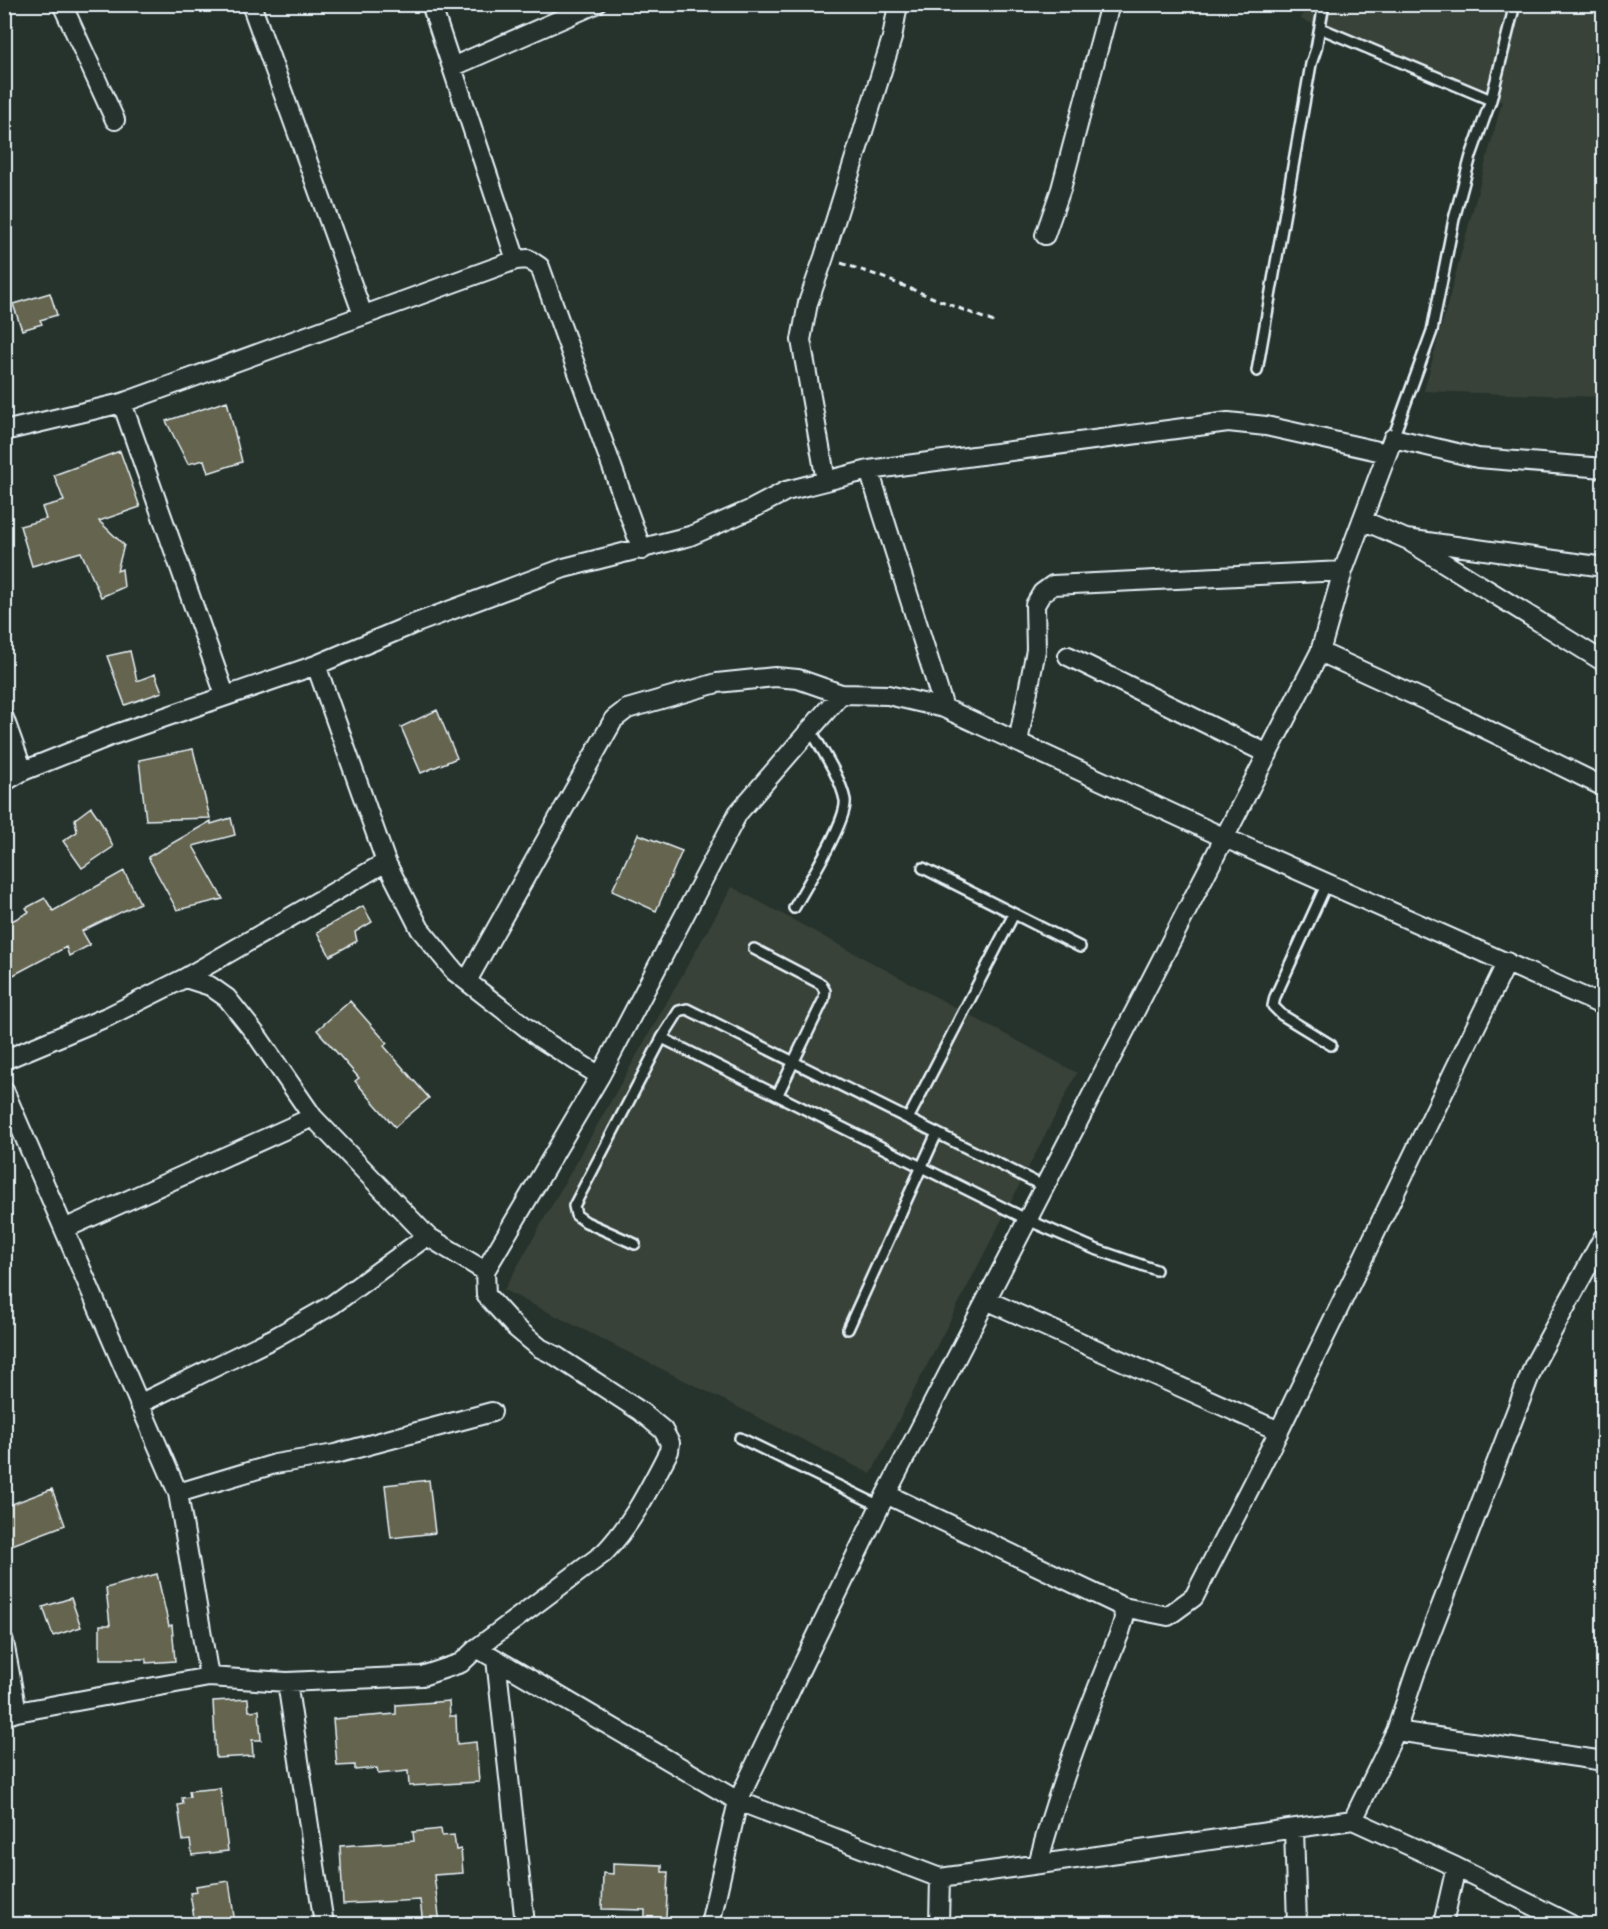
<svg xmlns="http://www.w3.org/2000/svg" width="1608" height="1929" font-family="Sriracha,sans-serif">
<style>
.built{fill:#394238}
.building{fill:#656550;stroke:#e8f1f8;stroke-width:1.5}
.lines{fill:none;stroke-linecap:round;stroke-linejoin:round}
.service-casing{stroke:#e8f1f8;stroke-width:14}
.minor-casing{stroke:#e8f1f8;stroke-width:22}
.path{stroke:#e8f1f8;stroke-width:3;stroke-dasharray:6 4.5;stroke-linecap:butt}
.service{stroke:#26332d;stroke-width:9}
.minor{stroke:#26332d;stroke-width:18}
</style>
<rect width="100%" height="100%" fill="#26332d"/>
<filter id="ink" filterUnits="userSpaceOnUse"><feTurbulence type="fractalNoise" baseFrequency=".0167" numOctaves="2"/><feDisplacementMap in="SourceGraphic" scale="12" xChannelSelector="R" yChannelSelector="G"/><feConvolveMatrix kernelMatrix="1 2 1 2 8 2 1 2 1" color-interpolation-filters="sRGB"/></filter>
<g filter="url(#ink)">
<path class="built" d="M1305,5H1603V397L1424,391L1502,102L1301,19Z
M732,887L1077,1073L871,1474L504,1290Z"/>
<path class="building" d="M50,293L57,315L40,320L42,324L22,330L13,304Z
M227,401L242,462L208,473L204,460L188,464L166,421Z
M120,451L140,507L99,521L124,545L117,571L122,569L124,587L101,597L81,552L32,566L20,526L46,519L42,507L64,501L54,475Z
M130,651L137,681L155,674L162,692L125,705L107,656Z
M437,710L457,758L421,773L401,727Z
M193,749L210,818L146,820L139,760Z
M91,807L100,820L113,847L82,868L63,841L77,832L75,819Z
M231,818L235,835L193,846L223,899L177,910L148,857L211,821V824Z
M638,834L682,851L656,911L612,891Z
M124,871L140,903L82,931L90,945L69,956L66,947L4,980V925L29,912L26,908L45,898L53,911Z
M363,906L372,922L355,932L357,941L330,956L317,932Z
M350,1001L387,1043L384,1046L429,1098L395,1127L355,1081L359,1078L317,1030Z
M429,1480L435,1533L391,1538L385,1485Z
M52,1489L65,1525L4,1548V1507Z
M157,1574L169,1626L172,1625L175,1661L146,1663V1659H100V1625H110L106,1588Z
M71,1598L81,1627L53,1636L43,1607Z
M248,1699L249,1711L259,1710L261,1740H252L253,1756L216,1758L213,1701Z
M449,1701L450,1716H456L457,1744L476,1742L479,1782L409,1786L408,1771L378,1774L377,1768L355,1770V1765L337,1766L333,1719L396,1714V1705Z
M220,1788L228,1851L192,1855L190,1840L183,1841L178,1805L183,1804L182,1798L190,1797L189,1791Z
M441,1829L442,1836L454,1835L456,1850L461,1849L463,1873L434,1875L440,1924H423L420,1900L343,1904L340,1846L414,1841L413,1832Z
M613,1863L662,1865V1872H668L666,1918L645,1917V1910L602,1909L603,1873L613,1874Z
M229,1881L235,1924H195L190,1893L197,1892L196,1886Z"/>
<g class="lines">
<defs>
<path id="service" d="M1320,28L1491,100
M1257,371L1311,64L1316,49L1324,4
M1393,438L1432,331L1454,219L1471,156L1491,100L1515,4
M923,868L1080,947
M1327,883L1275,997L1273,1006L1282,1015L1331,1045
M794,908C805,888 848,820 845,800C840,776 822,751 811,730
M754,949L821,984L825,991L824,999L778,1094
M908,1119L1014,914
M1045,1187L687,1009L679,1011L662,1038L1028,1220L1095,1249L1156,1270
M635,1244L586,1222L576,1215L574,1206L662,1038
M848,1329L937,1133
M740,1438L880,1506"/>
<path id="minor" d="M62,4L115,120
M251,4L363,315
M431,4L516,260
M452,67L596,4
M1045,235L1061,189L1110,4
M122,403L225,695
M4,431L122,403L516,260L528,259L540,267L642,550
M869,470L944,708
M826,481L801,340L808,303L824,257L892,38L898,4
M1362,520L1406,539L1604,567
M1412,543L1604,662
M1320,652L1453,713L1604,787
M1068,656L1268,754
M316,665L386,862L420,929L455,972L541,1039L600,1076
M4,718L23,771
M1018,742L1036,650L1035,605L1042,593L1053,585L1343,571
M4,782L23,771L113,735L316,665L411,625L564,568L690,536L752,509L786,491L869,470L1228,422L1266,426L1387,453
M185,978L210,986L227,998L258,1037L313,1117L427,1236L485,1271
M467,981L614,719L627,709L717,683L775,677L798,679L841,694
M4,1060L109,1016L185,978L386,862
M4,1090L178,1493L209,1677
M64,1229L313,1117
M986,1300L1279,1431
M139,1404L274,1338L332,1305L427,1236
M178,1493L275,1464L335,1454L492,1412
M886,1494L1123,1607L1168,1616L1194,1597L1279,1431L1507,962
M4,1642L17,1712
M477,1648L738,1801L940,1878L1353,1820L1456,1867L1570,1924
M496,1659L525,1924
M287,1682L422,1676L461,1663L477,1648L604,1553C633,1523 650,1487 669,1451L670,1443L663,1430L640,1411L556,1356L540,1348L515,1327L486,1295L485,1271L600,1076L738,813L841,694L888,695L944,708L1225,838L1604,1006
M4,1716L17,1712L209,1677L287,1682L324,1924
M1396,1731L1604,1761
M1353,1820L1396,1731L1416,1671L1534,1365L1604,1236
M1294,1829L1297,1924
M1038,1864C1059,1784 1089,1708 1120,1632L1124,1619L1123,1607
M710,1924L738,1801L801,1668L880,1506L1320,652L1343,571L1393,438L1478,458L1604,468
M939,1924L940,1878
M1443,1924L1456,1867"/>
</defs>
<use href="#service" class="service-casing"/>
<use href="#minor" class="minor-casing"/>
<path class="path" d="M841,263L879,276L996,323"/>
<use href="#service" class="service"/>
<use href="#minor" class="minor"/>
</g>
</g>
<rect width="1608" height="1929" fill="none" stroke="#26332d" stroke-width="24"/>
<rect x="12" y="12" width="1584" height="1905" fill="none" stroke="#e8f1f8" stroke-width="2" filter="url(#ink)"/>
</svg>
